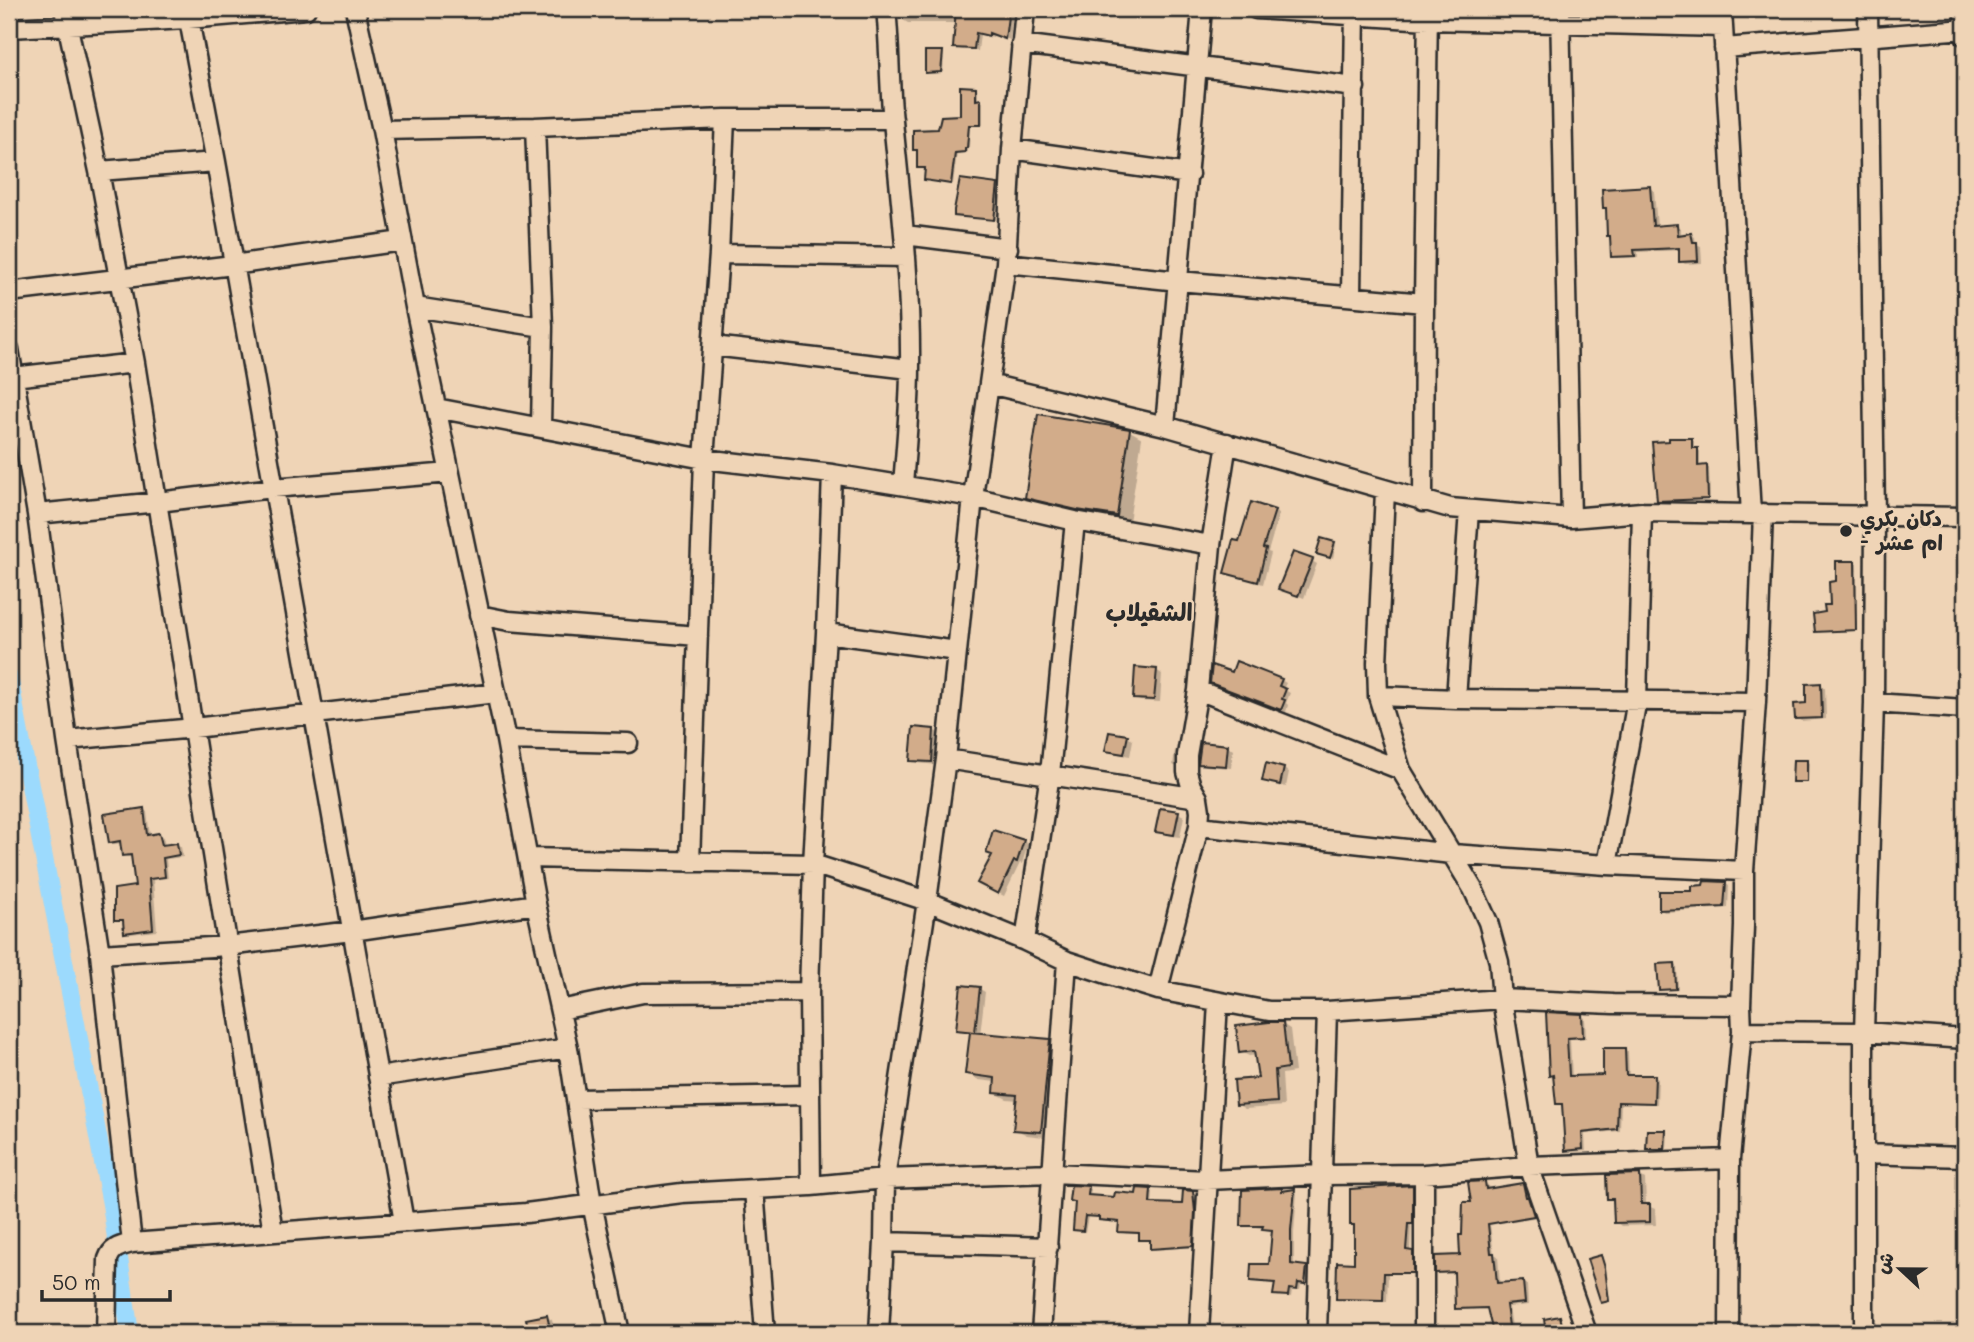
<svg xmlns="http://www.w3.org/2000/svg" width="1974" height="1342" font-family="Mali,'Playpen Sans Arabic',sans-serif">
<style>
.shadow{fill:#0003}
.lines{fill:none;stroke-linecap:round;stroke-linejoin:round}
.canal{stroke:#9cdafd;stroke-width:18}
.building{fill:#d2ac8a;stroke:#2b2b2b;stroke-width:2}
.minor-casing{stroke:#2b2b2b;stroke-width:23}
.minor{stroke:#efd4b6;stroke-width:18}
.poi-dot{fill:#2b2b2b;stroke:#efd4b6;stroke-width:2.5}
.labels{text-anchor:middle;stroke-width:5;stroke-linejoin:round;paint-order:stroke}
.poi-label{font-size:21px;font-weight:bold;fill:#2b2b2b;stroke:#efd4b6;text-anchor:start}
.quarter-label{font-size:24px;font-weight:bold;fill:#2b2b2b;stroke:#efd4b6}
</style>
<rect width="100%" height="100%" fill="#efd4b6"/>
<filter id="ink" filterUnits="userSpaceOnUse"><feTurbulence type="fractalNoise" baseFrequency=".0143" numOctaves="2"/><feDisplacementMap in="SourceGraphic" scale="14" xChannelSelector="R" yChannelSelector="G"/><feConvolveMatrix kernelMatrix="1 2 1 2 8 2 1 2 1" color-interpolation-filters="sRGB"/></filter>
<g filter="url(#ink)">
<path class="shadow" d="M903,9H1013L1010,40L994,34L993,37L980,34L978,51L959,49L955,47L957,23H908L903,20Z
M942,52L944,54L943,72H927Z
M976,89L978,90V101L983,102V125H970L969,148H967V153H957L953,184L928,180L927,168L919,167L940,131L961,117Z
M997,185L999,186L996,220L956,215Z
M1650,188L1654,191L1657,227L1676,226L1681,228V236L1691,234L1695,237L1696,244L1701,246L1702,263L1685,264L1681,261V250L1638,252V257L1617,258L1613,256Z
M1040,416L1130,431L1142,438L1129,522L1091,516L1039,504L1027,497Z
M1692,440L1694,441V449L1700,451V468H1709L1710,499L1661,501L1659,500Z
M1274,511L1279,514L1268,552L1271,553L1263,584L1231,575L1226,572L1240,544Z
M1334,544L1336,545L1333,558L1321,554Z
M1312,561L1317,564L1304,598L1286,591Z
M1855,563L1857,564V631L1819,632L1816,631L1832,606L1837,583Z
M1156,670L1162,674L1160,702L1140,701L1134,698Z
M1233,675L1281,680L1286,683L1283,689L1290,693L1286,703L1288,705L1286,712L1217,684Z
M1820,685L1825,688L1826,719L1801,721L1796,718L1808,705Z
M934,730L939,734L937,765L918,763L912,760Z
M1127,737L1133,740L1130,756L1113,753L1107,750Z
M1228,746L1233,750L1231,768L1206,766L1200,763Z
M1175,750L1178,751L1177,767L1173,765Z
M1807,762L1809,763L1808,783L1794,781Z
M1283,769L1289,772L1286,787L1270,783L1264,780Z
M143,809L147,812L150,836L159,835L163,837L165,846L177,844L181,847L183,857L166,859L168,878L153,880L157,931L130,934L126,932L125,921L115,919L137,888L133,857H127L124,855L122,843L114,844L110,842Z
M1178,813L1184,816L1180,837L1163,834L1157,831Z
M1023,841L1028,844L1022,864L1020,863L1004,896L979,883Z
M1725,883L1729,886L1728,908L1664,912L1661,909L1694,892Z
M1675,965L1677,966L1678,989L1663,990L1660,989Z
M980,989L985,992L980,1035L1049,1041L1061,1047L1052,1138L1027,1135L1015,1129L1018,1100L1007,1099L995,1093L996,1082L979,1080L967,1074L972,1033L964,1032L958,1029Z
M1547,1014L1581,1016L1585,1018L1586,1038L1570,1039L1572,1077H1605L1625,1050L1628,1052L1629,1077H1655L1658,1079L1657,1104L1621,1103L1620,1131L1585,1134L1586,1151L1571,1152L1567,1150L1564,1105L1557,1103L1555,1077L1550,1075Z
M1282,1024L1290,1029L1295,1072L1282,1074L1284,1106L1245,1109L1237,1104L1260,1080L1257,1055L1249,1056L1241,1052Z
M1665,1132L1668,1133L1667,1149H1650Z
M1639,1175L1645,1179L1646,1205L1655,1209L1656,1225L1621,1226L1616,1222L1615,1201L1609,1198Z
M1484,1183L1488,1185L1489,1190L1523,1185L1526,1187L1529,1199L1531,1201L1537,1217L1490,1225L1494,1254L1498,1256L1500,1285L1523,1283L1527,1285L1528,1305L1509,1307L1513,1333H1493L1489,1309L1460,1310L1456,1308V1273L1441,1274L1437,1272L1462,1257L1464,1237L1473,1203Z
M1073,1187L1089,1188L1091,1189L1090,1197L1115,1199L1138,1195L1151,1191L1153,1192L1152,1205L1184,1206L1193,1193L1195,1194L1197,1214L1195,1247L1154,1250L1152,1248V1240L1141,1239V1234L1123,1233L1120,1231V1222L1104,1221L1101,1217H1088L1085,1232L1078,1231L1075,1229L1076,1202L1071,1200Z
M1412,1187L1416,1189V1225H1411L1410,1252L1416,1254V1274H1388L1387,1301L1341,1300L1338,1298L1356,1264V1226L1352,1224Z
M1282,1190L1286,1192L1294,1191L1297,1193L1294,1233V1266L1310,1269L1308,1285L1301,1284L1300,1290H1292L1291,1297L1275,1294L1276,1284L1255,1282L1252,1280L1271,1266L1273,1230L1243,1225Z
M547,1317L552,1320L555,1333H532L528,1321Z
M1560,1318L1562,1319L1565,1333H1529L1547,1329Z"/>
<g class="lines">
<path class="canal" d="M9,677L111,1204L130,1333"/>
</g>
<path class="building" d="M956,9H1009L1005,39L989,33V36L976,33L974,49L953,48Z
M925,51H943L941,72L925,73Z
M960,86L976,87V100L981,99V125H969L967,148H965V152L955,153L951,184L924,180L925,168H917V150H913V130L938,129L941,116L960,115Z
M960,179L998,184L994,220L954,216V210Z
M1650,186L1653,226L1677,224L1678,235L1691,233L1693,242H1697L1698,261L1679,262V248L1634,250L1635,256L1611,257L1610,236H1607L1606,208H1603L1602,189Z
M1038,414L1130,429L1117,516L1077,510L1025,498Z
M1669,438H1692V448H1698V466L1707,465L1708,499L1657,501L1652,442L1669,441Z
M1251,502L1275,510L1263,548L1266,549L1258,582L1224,573L1233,540L1239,541Z
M1321,538L1335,542L1330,558L1316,554Z
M1293,552L1313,559L1298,596L1278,589Z
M1836,561H1855L1856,630L1815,632L1813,614L1825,612L1824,605H1830L1829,582L1836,581Z
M1236,661L1282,679L1279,686L1286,689L1282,699L1285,700L1281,710L1210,683L1212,665L1232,672Z
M1135,667L1157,669L1154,700L1133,699Z
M1821,683L1822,718L1795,719L1794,704L1806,703V684Z
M913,727L934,729L932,762L910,761Z
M1109,732L1128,735L1124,754L1105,751Z
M1201,742L1228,745L1226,766L1198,764Z
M1793,760H1807V782H1792Z
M1266,763L1284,768L1280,785L1262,781Z
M144,808L147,835L159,833L162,845L177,843L179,855L163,858L165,877L149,879L153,929L124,933L123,920H114V889L135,886L131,855L122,856L120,841L109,843L104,814Z
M1160,808L1179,811L1174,835L1155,832Z
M993,830L1024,840L1017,862L1014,861L998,894L977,883L992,855L986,853Z
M1704,881L1726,882L1724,907L1659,910V891H1692V886L1703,885Z
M1675,963L1676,989L1659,990L1657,964Z
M961,985L980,987L975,1032L956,1030Z
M1546,1012L1582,1014L1583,1037L1567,1038L1569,1076L1603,1075V1048H1625L1626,1075H1655L1654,1103L1618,1102L1617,1129L1582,1133L1583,1149L1565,1151L1562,1104H1556L1553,1075L1549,1076Z
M1269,1022H1283L1288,1068L1275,1070L1277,1102L1236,1105L1234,1080L1258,1078L1254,1051L1239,1053L1236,1026Z
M970,1032L1050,1039L1041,1132L1013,1130L1017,1095L994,1093L995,1078L965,1074Z
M1647,1130H1666L1665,1149H1646Z
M1640,1174L1641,1204H1650V1222L1614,1223L1613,1199H1607L1606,1175Z
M1485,1181L1486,1189L1523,1183L1526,1197H1528L1534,1216L1488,1224L1491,1253H1494L1497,1283L1523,1281L1525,1303L1506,1305L1510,1333H1493L1487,1308L1455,1309L1454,1272L1435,1273V1256L1460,1255L1459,1235H1462L1463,1202H1471L1468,1182Z
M1071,1185L1089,1186L1088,1195L1114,1197L1115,1192L1136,1194L1137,1188L1151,1189L1150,1203L1182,1204L1183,1190L1193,1191L1195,1212L1193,1246L1150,1249V1240H1139V1233L1118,1232L1119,1222L1099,1220V1217L1085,1216L1083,1231L1073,1230L1075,1202L1069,1201Z
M1413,1185V1224H1408L1406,1250L1413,1251V1273H1384L1383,1300L1336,1299L1337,1262L1354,1263V1225H1350V1189Z
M1282,1188V1191L1295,1189L1291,1230V1264L1307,1266L1305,1284L1298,1283L1297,1290L1289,1289L1288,1296L1273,1295L1275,1283L1250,1281L1251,1264H1269L1272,1230L1262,1229L1263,1226H1241L1242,1190Z
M1601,1255L1605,1268L1609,1301L1601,1303L1587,1259Z
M547,1315L551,1333H530L526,1319Z
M1560,1316L1564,1333H1546L1544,1319Z"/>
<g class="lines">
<defs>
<path id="minor" d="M64,9L99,171L135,363L273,1232
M187,9L216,162L404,1222
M355,9L382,130L415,307L506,740L536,904L568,1048L592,1204L620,1333
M886,9C890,46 889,84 893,121C901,203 911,285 910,367C910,407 906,446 903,485
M1256,9L1428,20L1723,27
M1560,9L1571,518
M1722,9L1751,514L1965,517
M1964,9L1965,36
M9,28L188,19L306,9
M1021,44L1355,87
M1724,48L1965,29
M535,127L543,327L541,426
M382,130L535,127L725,119H893
M1012,149L1189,174
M99,171L216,162
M905,235L1008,248
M719,254L906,257
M1006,263L1179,281L1424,303
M9,292L233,265L402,241
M1351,295L1355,9
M415,307L543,327
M713,346L910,369
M9,349L37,514L67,740L100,954L132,1243
M13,377L135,363
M989,384L1165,426L1450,508L1571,518L1642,512L1751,514
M436,408L704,459L832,474L973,497L1075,521L1211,545
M1165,426L1202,9
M1385,491L1377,663L1378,696L1401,770L1473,889L1488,922L1499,962L1502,999L1529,1166L1587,1333
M1423,502L1424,303L1428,9
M37,514L158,502L273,488L450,473
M479,615L509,621L698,636
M826,633L957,651
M1198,690L1401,770
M1378,696L1456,699L1756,702
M1456,699L1469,510
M1874,703L1965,709
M67,740L194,728L496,693
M506,740L628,743
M946,759L1198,798
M1199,826L1452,854L1607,865L1744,871
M528,858L813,864L927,901L1025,941L1067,961L1113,976L1158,990L1269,1011H1327L1502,999L1613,1004L1741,1005
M690,862L704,459L719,254L725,119
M1607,865L1637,700L1642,512
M1025,941L1050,774L1075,521
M100,954L227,946L352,931L536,904
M1158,990L1199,826L1200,811L1198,798L1191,786L1187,772V755L1198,690L1211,545L1227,443
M560,1010L643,993L809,992
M1742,1031L1864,1032L1965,1039
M378,1077L568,1048
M577,1099L810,1095
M1863,1154L1965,1157
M1424,1174V1333
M811,1186L809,992L813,864L826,633L832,474
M754,1189L765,1333
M884,1242L1048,1247
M106,1333L108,1259C112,1247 121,1246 132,1243L526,1213L682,1193L811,1186L885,1179L1052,1173L1207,1180L1323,1175L1424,1174L1529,1166L1730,1159
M879,1333L884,1242L885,1179L927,901L946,759L973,497L1006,263L1012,149L1025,9
M1041,1333L1067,961
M1199,1333L1218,1002
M1317,1333L1327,1011
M1729,1333L1730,1159L1742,1031L1741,1005L1744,926V871L1756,702L1763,513
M1864,1333V1032L1874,703L1875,515L1868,9"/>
</defs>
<use href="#minor" class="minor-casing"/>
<use href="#minor" class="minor"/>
</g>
</g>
<circle class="poi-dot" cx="1846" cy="531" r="7"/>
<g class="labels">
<g class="poi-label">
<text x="1860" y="526">دكان بكري<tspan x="1860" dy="24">- ام عشر</tspan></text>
</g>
<g class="quarter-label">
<text x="1149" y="621">الشقيلاب</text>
</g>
</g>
<rect width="1974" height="1342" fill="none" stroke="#efd4b6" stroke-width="35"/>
<rect x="18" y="18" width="1939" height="1307" fill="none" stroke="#2b2b2b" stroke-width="2.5" filter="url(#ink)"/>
<g transform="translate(1900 1269) rotate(292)" stroke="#efd4b6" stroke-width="5" paint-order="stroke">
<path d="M0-5L12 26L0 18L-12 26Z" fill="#2b2b2b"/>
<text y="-10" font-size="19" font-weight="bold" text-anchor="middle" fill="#2b2b2b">ش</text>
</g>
<path d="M42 1290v10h128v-10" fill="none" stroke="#2b2b2b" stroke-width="3.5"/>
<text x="52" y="1290" font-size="21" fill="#2b2b2b" stroke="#efd4b6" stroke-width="5" paint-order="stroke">50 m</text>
</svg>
